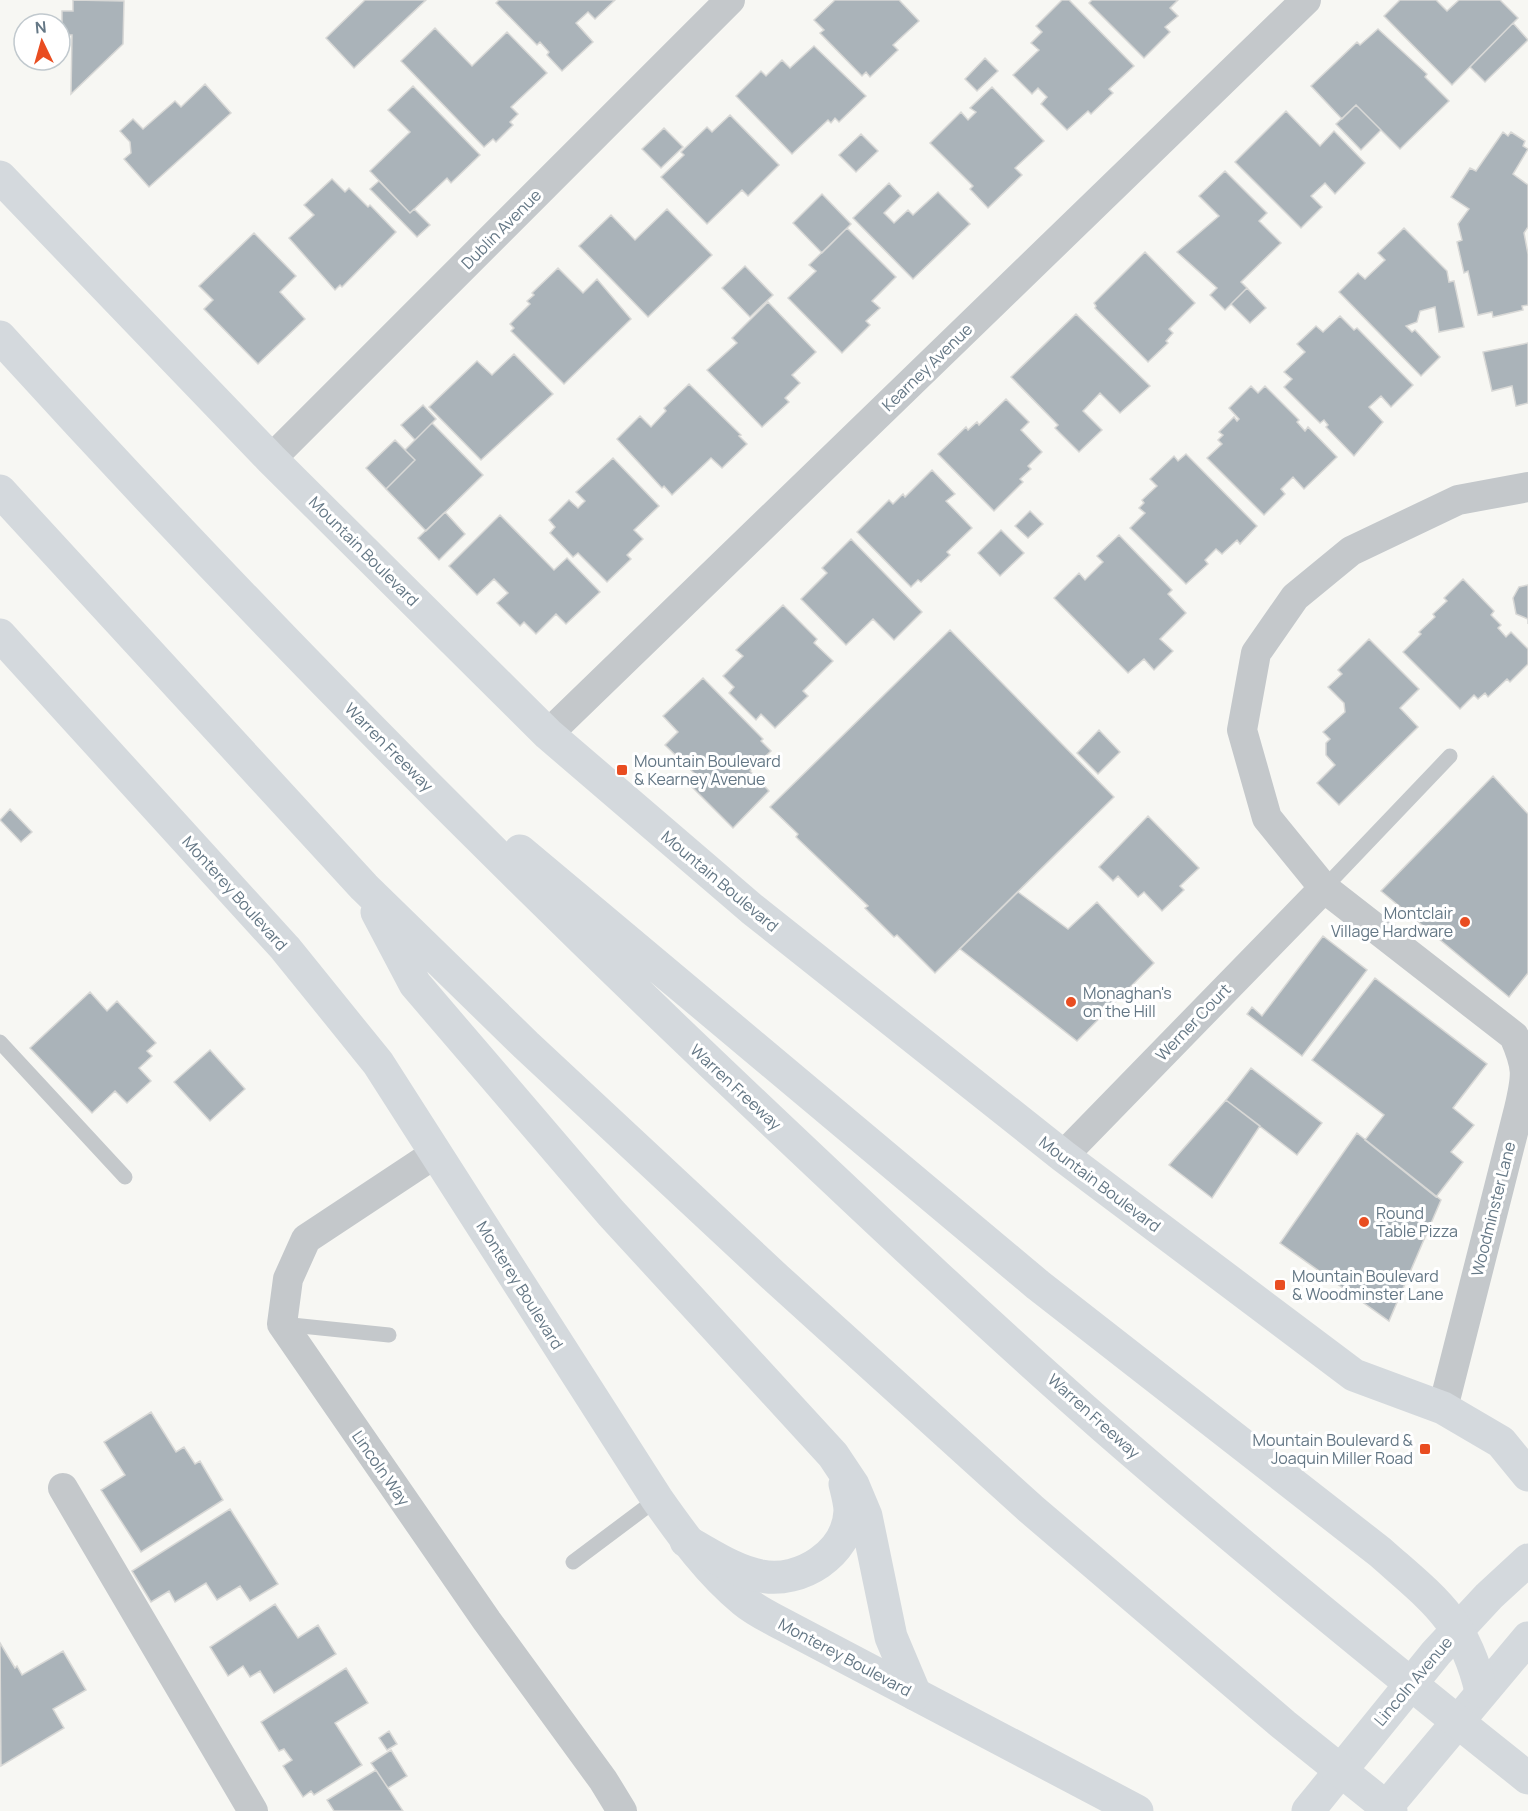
<svg xmlns="http://www.w3.org/2000/svg" width="1528" height="1811" font-family="Manrope,sans-serif">
<style>
.building{fill:#aab3b9;stroke:#d8d8d6;stroke-width:1.5}
.lines{fill:none;stroke-linecap:round;stroke-linejoin:round}
.lane{stroke:#c4c8cb;stroke-width:15}
.street{stroke:#c4c8cb;stroke-width:30}
.secondary{stroke:#d4d9dd;stroke-width:33}
.highway{stroke:#d4d9dd;stroke-width:33}
.poi-dot{fill:#e94d21;stroke:#fff;stroke-width:2}
.labels{text-anchor:middle;stroke-width:6;stroke-linejoin:round;paint-order:stroke}
.street-label{font-size:16px;fill:#647785;stroke:#fff}
.poi-label{font-size:16px;fill:#647785;stroke:#fff;text-anchor:start}
</style>
<rect width="100%" height="100%" fill="#f7f7f3"/>
<path class="building" d="M73,0L124,1L123,44L71,94L72,35H62V11H73Z
M365,0H426L354,68L326,38Z
M499,0H615L595,19L588,12L576,23L593,42L562,71L547,55L549,52L540,42L537,45L496,3Z
M835,0H899L919,21L893,45L898,50L870,77L866,72L862,76L820,33L824,30L814,20Z
M1062,0H1069L1134,66L1109,89L1113,93L1091,114L1088,111L1067,130L1041,104L1047,97L1038,88L1032,94L1013,75L1039,50L1031,43L1042,32L1036,26Z
M1092,0H1178L1170,8L1178,16L1165,27L1170,32L1144,58L1089,3Z
M1400,0H1436L1447,11L1459,0H1500L1518,18L1452,85L1384,16Z
M1513,23L1528,40L1485,82L1470,67Z
M435,28L472,66L507,32L547,73L511,107L518,114L510,122L513,125L496,142L493,139L484,147L401,61Z
M1378,29L1427,74L1425,77L1449,101L1400,149L1356,105L1342,119L1311,86L1357,42L1360,45Z
M814,46L866,96L839,122L835,118L831,123L828,120L792,154L736,96L761,71L766,76L782,60L790,68Z
M985,58L998,71L977,91L965,79Z
M205,84L231,113L149,187L124,159L131,153L130,142L120,131L133,119L143,129L175,101L181,107Z
M413,86L480,155L451,183L447,178L410,213L370,171L410,132L388,110Z
M992,87L1044,141L1015,168L1022,175L988,208L970,189L973,186L930,143L961,112L968,120L976,112L970,108Z
M1356,105L1381,130L1361,150L1336,124Z
M1286,111L1320,146L1334,131L1365,163L1335,194L1325,183L1311,196L1322,207L1301,228L1235,162Z
M730,115L779,165L748,196L742,190L707,224L661,177L684,155L681,152L707,127L712,132Z
M664,128L683,147L661,168L642,149Z
M1503,132L1508,136L1511,132L1525,141L1523,146L1528,149L1513,174L1528,185V227L1524,233L1528,254V305L1522,306L1523,310L1493,317L1492,312L1478,315L1468,271L1464,273L1457,242L1462,240L1458,224L1469,209L1451,197L1470,168L1476,171Z
M861,134L878,151L856,172L839,155Z
M1225,171L1267,213L1259,221L1281,243L1241,282L1247,288L1225,310L1210,295L1217,288L1177,252L1219,216L1199,196Z
M332,179L345,192L349,188L368,207L370,205L396,232L342,287L340,285L335,290L289,238L314,215L304,205Z
M379,181L410,213L414,209L430,225L417,237L370,189Z
M889,183L901,196L884,213L894,223L908,210L913,215L938,192L970,224L913,279L853,218Z
M822,194L851,224L822,253L793,223Z
M667,209L712,255L648,317L579,246L611,215L635,240Z
M847,228L896,277L872,301L880,308L866,321L870,325L842,353L788,298L816,271L809,265Z
M1404,228L1447,271L1449,282L1454,281L1464,327L1439,332L1435,307L1420,311L1417,322L1406,326L1412,332L1415,330L1440,357L1421,376L1339,292L1358,273L1365,279L1385,260L1378,253Z
M254,233L296,276L280,292L305,319L258,364L204,309L213,300L199,286Z
M1145,252L1195,303L1169,329L1173,333L1166,341L1168,343L1148,362L1095,308L1096,306L1094,303Z
M745,266L773,295L750,317L722,288Z
M558,268L583,293L597,279L631,319L564,384L511,331L514,328L510,324L530,304L527,301L534,295L532,293Z
M1247,288L1266,308L1250,323L1231,304Z
M768,302L816,352L792,375L800,383L785,398L789,402L762,427L707,370L737,343L732,338Z
M1076,314L1150,386L1120,413L1100,393L1083,411L1102,430L1079,452L1055,428L1058,425L1011,377Z
M1340,316L1354,330L1357,328L1413,385L1391,407L1381,396L1369,407L1383,422L1354,456L1326,427L1328,425L1324,420L1320,423L1284,387L1292,379L1284,372L1305,352L1297,344L1316,326L1323,332Z
M1528,343V403L1516,406L1512,386L1492,391L1483,352Z
M514,354L553,394L481,460L429,407L477,361L492,375Z
M689,384L741,435L739,436L747,444L722,468L711,458L672,495L664,486L662,488L617,439L640,416L651,427L666,411L664,408Z
M1251,386L1258,393L1265,386L1299,420L1297,422L1305,431L1308,427L1337,457L1304,489L1293,477L1281,489L1285,494L1264,515L1207,458L1222,444L1218,440L1223,435L1219,432L1234,417L1237,421L1239,419L1229,408Z
M1006,399L1029,422L1021,430L1042,452L1028,466L1031,469L1020,479L1023,482L994,511L938,454L966,427L968,430L977,422L979,425Z
M423,405L436,419L415,440L401,425Z
M432,423L483,475L426,531L386,489L415,460L405,450Z
M395,440L415,460L386,489L366,468Z
M1186,454L1257,526L1240,544L1237,540L1222,554L1216,549L1205,560L1208,564L1186,584L1130,528L1145,513L1139,508L1144,503L1142,500L1157,486L1150,479L1174,456L1178,461Z
M613,458L659,506L634,530L643,539L627,555L631,559L607,582L578,553L573,557L550,533L555,527L549,520L569,500L578,508L585,501L576,492Z
M932,470L955,494L946,501L972,528L947,552L950,555L921,582L918,580L911,587L857,532L889,500L893,504L903,494L905,497Z
M1030,511L1043,524L1028,538L1015,526Z
M445,512L465,534L439,560L418,538Z
M500,515L554,570L567,558L600,592L566,624L556,614L536,634L524,622L520,626L497,603L508,593L494,579L477,595L449,566Z
M1001,530L1024,553L1000,576L978,553Z
M1119,535L1172,590L1168,594L1186,613L1160,639L1173,651L1154,670L1144,659L1128,673L1054,598L1079,573L1085,580L1103,562L1097,556Z
M851,539L922,612L894,640L873,619L846,645L801,599L827,573L822,568Z
M1463,579L1494,611L1491,615L1501,625L1498,628L1506,637L1511,632L1528,649V664L1510,682L1507,679L1488,697L1485,693L1478,699L1474,695L1460,709L1403,652L1421,634L1419,632L1435,617L1433,614L1447,601L1444,598Z
M1528,585V624V619L1516,614L1513,598L1519,587Z
M783,605L817,639L814,643L833,661L803,691L808,696L775,728L761,714L756,720L729,693L734,687L723,676L743,656L736,650Z
M950,630L1114,797L935,973L897,935L894,937L865,908L868,906L796,837L798,834L770,807Z
M1369,639L1419,689L1400,708L1418,727L1339,805L1317,783L1335,765L1326,755V743L1330,739L1323,732L1345,712L1344,703L1328,687L1342,674L1338,670Z
M703,678L763,739L761,741L771,751L750,771L769,791L733,828L687,782L695,774L665,745L678,732L663,716Z
M1099,730L1120,752L1098,774L1077,753Z
M1493,776L1528,814V973L1509,997L1381,891Z
M10,809L32,832L21,842L0,820Z
M1148,816L1199,868L1180,886L1184,890L1162,911L1144,892L1138,897L1118,876L1113,881L1099,867Z
M1018,892L1068,929L1097,902L1154,963L1077,1041L960,949Z
M1323,936L1367,970L1302,1056L1247,1014L1252,1007L1262,1016Z
M1375,978L1487,1064L1453,1108L1474,1125L1451,1152L1463,1162L1436,1197L1365,1140L1384,1115L1312,1060Z
M90,992L107,1011L117,1001L156,1043L147,1051L152,1056L139,1068L151,1081L127,1103L115,1091L92,1113L30,1048Z
M210,1050L245,1089L210,1121L174,1082Z
M1251,1068L1322,1123L1297,1155L1226,1100Z
M1226,1100L1260,1126L1212,1198L1169,1165Z
M1357,1133L1441,1200L1389,1321L1280,1243Z
M151,1412L176,1452L184,1447L195,1464L200,1461L223,1500L141,1552L101,1490L125,1475L104,1442Z
M230,1509L278,1584L250,1601L240,1586L217,1600L206,1583L175,1602L169,1591L151,1602L132,1571Z
M275,1604L298,1638L318,1625L336,1654L274,1693L260,1671L250,1677L243,1666L228,1676L210,1647Z
M0,1643L15,1668L17,1666L22,1675L63,1651L86,1690L53,1709L64,1728L1,1766Z
M346,1668L368,1703L335,1723L362,1765L314,1795L311,1791L303,1797L283,1766L292,1760L284,1749L279,1751L261,1722Z
M389,1731L397,1744L387,1750L379,1738Z
M391,1750L407,1776L388,1788L371,1763Z
M376,1770L403,1811H334L327,1800Z"/>
<g class="lines">
<path class="lane" d="M1324,888L1450,756
M0,1042L125,1177
M282,1324L389,1335
M573,1562L657,1499"/>
<path class="street" d="M271,459L730,0
M548,734L1306,0
M436,1153L306,1239L288,1279L282,1324L487,1621L603,1780L622,1811
M1063,1156L1324,888
M1443,1408L1519,1109C1527,1075 1528,1068 1514,1036L1324,888L1267,818L1242,730L1256,653L1295,597L1351,551L1458,500L1528,487
M63,1488L253,1811"/>
<path class="secondary" d="M0,177L271,459L548,734L752,909L1063,1156L1354,1375L1443,1408L1501,1442L1528,1475
M0,635L285,948L378,1063L657,1499C683,1536 709,1572 744,1601C756,1611 771,1618 784,1625L1137,1811
M1308,1811L1436,1653L1489,1596L1528,1560
M1383,1811L1528,1638"/>
<path class="highway" d="M0,337C246,608 504,868 771,1120C881,1224 991,1328 1105,1428C1243,1548 1385,1664 1528,1778
M0,491L364,887L526,1045L777,1279L1031,1509L1284,1725L1391,1811
M520,851L1038,1285L1380,1552C1433,1599 1464,1619 1481,1691
M377,912L415,984L611,1213L833,1455L853,1485L866,1516L891,1637L915,1694
M686,1541C710,1554 734,1571 761,1576C800,1584 848,1554 850,1511C850,1503 847,1492 845,1484"/>
</g>
<g class="poi-dot">
<rect x="616" y="764" width="12" height="12" rx="3"/>
<circle cx="1465" cy="922" r="6"/>
<circle cx="1071" cy="1002" r="6"/>
<circle cx="1364" cy="1222" r="6"/>
<rect x="1274" y="1279" width="12" height="12" rx="3"/>
<rect x="1419" y="1443" width="12" height="12" rx="3"/>
</g>
<g class="labels">
<g class="street-label">
<text transform="translate(501 229) rotate(-45)" y="6">Dublin Avenue</text>
<text transform="translate(927 367) rotate(-44)" y="6">Kearney Avenue</text>
<text transform="translate(364 551) rotate(45)" y="6">Mountain Boulevard</text>
<text transform="translate(389 747) rotate(45)" y="6">Warren Freeway</text>
<text transform="translate(720 881) rotate(40)" y="6">Mountain Boulevard</text>
<text transform="translate(235 893) rotate(48)" y="6">Monterey Boulevard</text>
<text transform="translate(1193 1022) rotate(-46)" y="6">Werner Court</text>
<text transform="translate(736 1087) rotate(43)" y="6">Warren Freeway</text>
<text transform="translate(1100 1184) rotate(37)" y="6">Mountain Boulevard</text>
<text transform="translate(1493 1209) rotate(-76)" y="6">Woodminster Lane</text>
<text transform="translate(520 1285) rotate(58)" y="6">Monterey Boulevard</text>
<text transform="translate(1094 1416) rotate(42)" y="6">Warren Freeway</text>
<text transform="translate(381 1468) rotate(55)" y="6">Lincoln Way</text>
<text transform="translate(845 1657) rotate(28)" y="6">Monterey Boulevard</text>
<text transform="translate(1413 1681) rotate(-50)" y="6">Lincoln Avenue</text>
</g>
<g class="poi-label">
<text x="634" y="767">Mountain Boulevard<tspan x="634" dy="18">&amp; Kearney Avenue</tspan></text>
<text x="1453" y="919" text-anchor="end">Montclair<tspan x="1453" dy="18">Village Hardware</tspan></text>
<text x="1083" y="999">Monaghan's<tspan x="1083" dy="18">on the Hill</tspan></text>
<text x="1376" y="1219">Round<tspan x="1376" dy="18">Table Pizza</tspan></text>
<text x="1292" y="1282">Mountain Boulevard<tspan x="1292" dy="18">&amp; Woodminster Lane</tspan></text>
<text x="1413" y="1446" text-anchor="end">Mountain Boulevard &amp;<tspan x="1413" dy="18">Joaquin Miller Road</tspan></text>
</g>
</g>
<g transform="translate(42 42) rotate(355)"><circle r="28" fill="#ffffff" stroke="#c1c9ce" stroke-width="1.5"/>
<path d="M0-4.5L10 22L0 15L-10 22Z" fill="#e94d21"/>
<text y="-9" font-size="16" font-weight="bold" text-anchor="middle" fill="#647785">N</text>
</g>
</svg>
